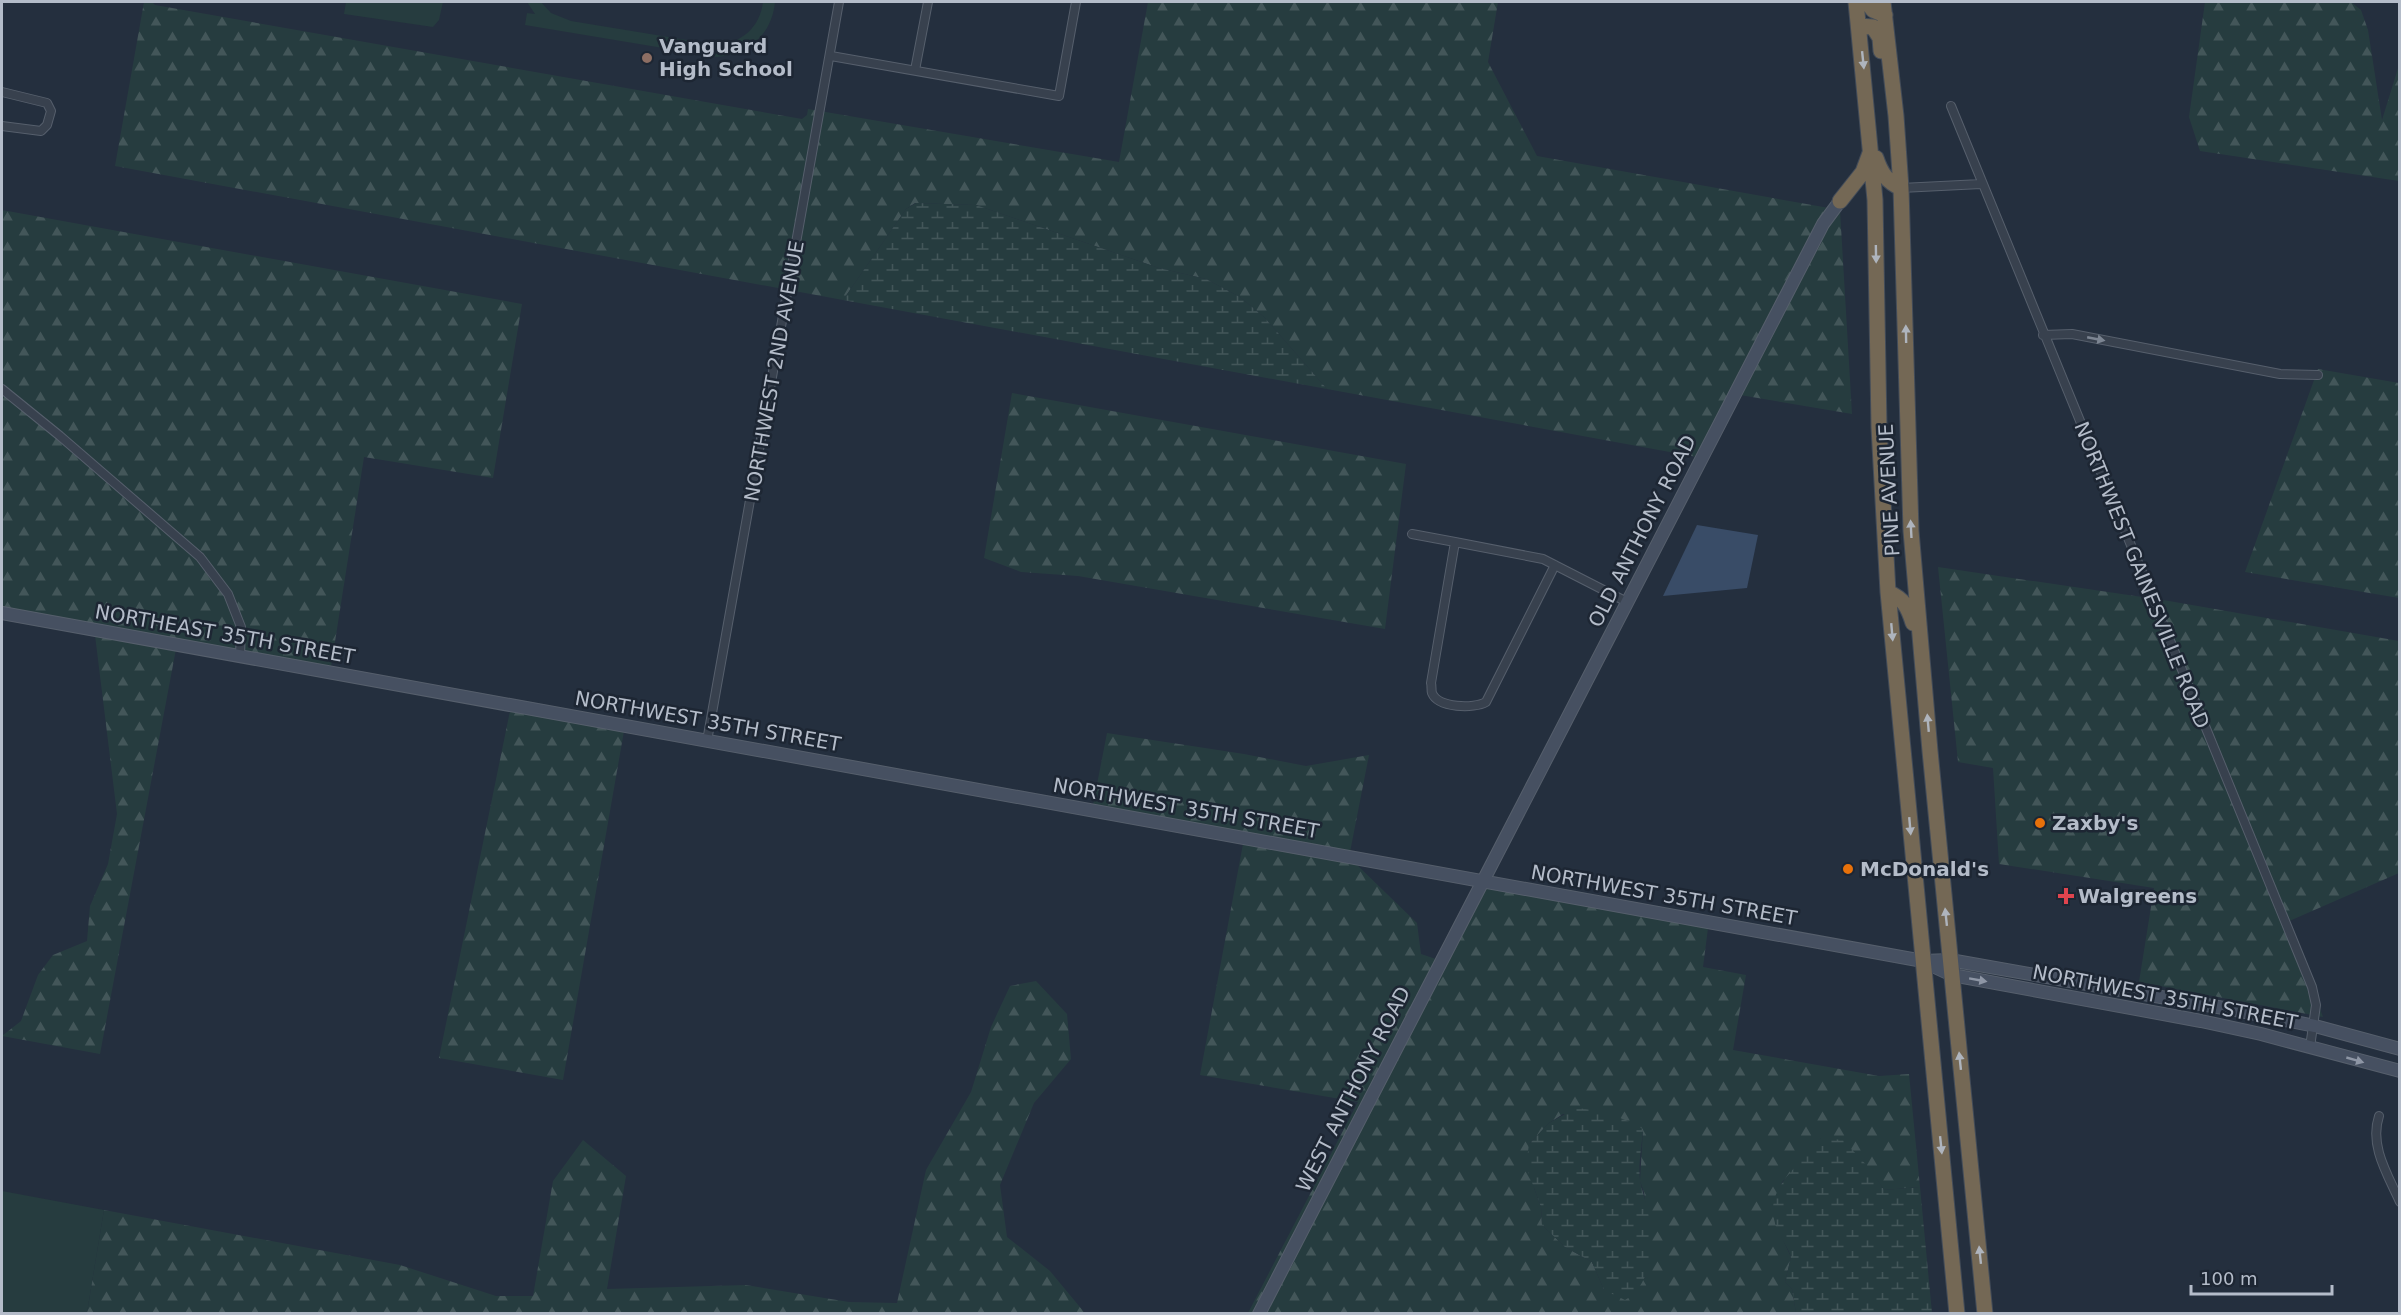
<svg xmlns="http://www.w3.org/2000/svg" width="2401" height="1315" font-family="'DejaVu Sans',sans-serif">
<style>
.grass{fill:#263c3f}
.forest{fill:url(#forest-firs);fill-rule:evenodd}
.wetland{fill:url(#wetland-marsh)}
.water{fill:#394c67}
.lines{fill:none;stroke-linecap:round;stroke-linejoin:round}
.street-casing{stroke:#565f6c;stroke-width:10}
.secondary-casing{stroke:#565f6c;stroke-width:14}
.highway-casing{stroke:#434c59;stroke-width:17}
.street{stroke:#38414e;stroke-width:8}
.secondary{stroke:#465061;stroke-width:12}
.highway{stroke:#746855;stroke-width:15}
.oneway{fill:#aeb4bd}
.oneway2{fill:#7c8592}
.oneway3{fill:#8e96a5}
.education-dot{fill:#8d6e63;stroke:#1d2633;stroke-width:2}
.food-dot{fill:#e8710a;stroke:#1d2633;stroke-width:2}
.health-dot{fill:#e0444e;stroke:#1d2633;stroke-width:2}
.labels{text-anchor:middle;stroke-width:5;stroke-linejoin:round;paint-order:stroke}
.poi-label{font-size:20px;font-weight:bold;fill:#b4bcc9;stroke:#1d2633;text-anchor:start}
.street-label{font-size:20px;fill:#b4bcc9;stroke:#1d2633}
</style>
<defs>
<pattern id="forest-firs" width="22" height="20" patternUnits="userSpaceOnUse" patternTransform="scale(1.5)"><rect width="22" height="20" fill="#263c3f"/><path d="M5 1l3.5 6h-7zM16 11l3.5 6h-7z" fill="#435659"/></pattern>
<pattern id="wetland-marsh" width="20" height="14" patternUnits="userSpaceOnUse" patternTransform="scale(1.5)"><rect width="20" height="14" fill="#263c3f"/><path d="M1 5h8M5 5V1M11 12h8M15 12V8" fill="none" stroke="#435659"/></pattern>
</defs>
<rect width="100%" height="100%" fill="#242f3e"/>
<path class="grass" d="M346,2H443L439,20L433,27L344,14Z
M527,2H541L551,13L571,21L717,45C742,43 760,27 763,2H775C772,34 749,55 717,57L525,25L527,13L535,14Z
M2,1191L104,1210L87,1313H2Z"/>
<path class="forest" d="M144,2H152L155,5L802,119L807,115L808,109L1119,162L1148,2H1498L1488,62L1537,156L1829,208L1697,457L1327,389L1264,317L1240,297L1206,279L1159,268L976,205L915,203L906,209L843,300L115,166Z
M2205,2H2351L2361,10L2368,30L2382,120L2399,65V181L2200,151L2189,117Z
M2,210L522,304L493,478L364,457L331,667L2,608Z
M1840,210L1852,414L1740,395L1827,227Z
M2318,369L2399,383V598L2245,572Z
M1012,393L1406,464L1385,629L1078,576L1021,572L984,558Z
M1938,567L2169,601L2399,641V873L2287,922L2323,1017L2139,982L2154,888L1999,864L1993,768L1958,762Z
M95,635L176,649L100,1054L2,1036L21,1021L38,975L53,955L87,941L90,906L108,864L117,814Z
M510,711L624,731L563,1080L439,1058Z
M1107,733L1244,754L1306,766L1369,755L1350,852L1093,805Z
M1243,844L1356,864L1417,923L1421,954L1436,959L1254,1313H1248L1358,1102L1200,1075Z
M1484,888L1708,928L1703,967L1746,975L1733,1050L1879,1076L1909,1074L1920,1187L1884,1190C1866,1160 1851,1155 1821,1138L1811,1153L1782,1182L1775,1223L1791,1257L1785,1282L1792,1289L1796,1313L1265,1314ZM1563,1114L1643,1129L1640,1181L1644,1192L1650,1243L1649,1261L1644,1279L1604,1290L1592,1262L1565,1247L1542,1225L1541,1207L1534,1188L1529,1144L1549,1123Z
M1036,981L1067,1014L1071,1059L1034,1103L1000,1185L1007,1237L1050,1271L1084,1312L1083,1313H87L104,1210L400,1265L496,1296H533L553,1181L583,1140L626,1176L607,1289L746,1285L849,1302L897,1303L926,1170L971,1092L991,1027L1010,986Z"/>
<path class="wetland" d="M916,203L976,205L1159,268L1206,279L1240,297L1264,317L1327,389L843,300L906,209Z
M1576,1108C1601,1110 1620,1116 1643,1129C1642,1145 1638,1164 1640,1180C1642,1192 1647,1204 1649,1216C1654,1243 1652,1286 1625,1300L1604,1290L1592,1262L1565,1247L1542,1225L1541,1207L1526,1166L1529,1144L1549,1123Z
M1821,1138L1843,1140L1872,1171L1884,1190L1920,1187L1932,1313H1796L1792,1289L1785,1282L1791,1257C1787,1245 1778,1235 1775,1223C1764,1186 1802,1165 1821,1138Z"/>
<path class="water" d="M1697,525L1758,535L1747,588L1663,596Z"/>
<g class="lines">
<defs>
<path id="street" d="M831,56L1059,96L1076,2
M915,70L928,2
M2,92L47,103L51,111L47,125L41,131L2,126
M1951,106L2312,987L2316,1005L2310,1047
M1901,188L1981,184
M2043,335L2072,334L2280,374L2318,375
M2,389L60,436L200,557L228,594L241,627L240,656
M1412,534L1455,542
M1555,565L1486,702C1474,709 1438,708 1432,693C1431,690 1432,686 1431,683L1455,542L1543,559L1627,602
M707,741L839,2
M2379,1116C2369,1146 2388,1175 2400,1202"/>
<path id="secondary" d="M2,613L1923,961L1950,960L2235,1010L2315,1026L2400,1049
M1924,962L1952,975L2201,1021L2261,1034L2400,1071
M1259,1314L1823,224L1840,201"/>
<path id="highway" d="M1856,2L1875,200L1879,427L1888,592L1957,1314
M1867,2L1873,10L1885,15
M1883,2L1896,116L1901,188L1911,531L1930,751L1985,1314
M1859,26L1873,27L1880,38L1881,51
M1876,158C1881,173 1887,182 1901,188
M1840,201L1863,172L1870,153
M1888,592C1904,599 1908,607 1913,623"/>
</defs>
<use href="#street" class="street-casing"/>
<use href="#secondary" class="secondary-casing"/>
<use href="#highway" class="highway-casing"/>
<use href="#street" class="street"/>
<use href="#secondary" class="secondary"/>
<use href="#highway" class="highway"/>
</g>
<defs><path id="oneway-solid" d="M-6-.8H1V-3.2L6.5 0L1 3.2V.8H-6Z" transform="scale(1.5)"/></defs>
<g class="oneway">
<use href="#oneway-solid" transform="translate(1863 60) rotate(84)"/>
<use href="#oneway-solid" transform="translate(1876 254) rotate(89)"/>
<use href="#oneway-solid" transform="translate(1906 334) rotate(-91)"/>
<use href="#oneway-solid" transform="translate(1911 529) rotate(-93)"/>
<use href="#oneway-solid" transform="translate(1892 632) rotate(85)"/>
<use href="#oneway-solid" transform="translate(1928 723) rotate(-95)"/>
<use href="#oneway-solid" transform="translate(1910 826) rotate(85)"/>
<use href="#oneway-solid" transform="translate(1946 917) rotate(-96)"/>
<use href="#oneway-solid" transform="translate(1960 1061) rotate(-96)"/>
<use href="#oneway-solid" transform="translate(1941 1145) rotate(84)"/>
<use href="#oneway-solid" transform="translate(1980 1255) rotate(-96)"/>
</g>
<use class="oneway2" href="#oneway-solid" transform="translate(2096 339) rotate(11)"/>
<g class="oneway3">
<use href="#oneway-solid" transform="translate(1978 980) rotate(10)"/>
<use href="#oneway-solid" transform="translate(2355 1060) rotate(16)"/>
</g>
<circle class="education-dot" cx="647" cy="58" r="6"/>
<g class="food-dot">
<circle cx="2040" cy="823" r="6"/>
<circle cx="1848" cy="869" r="6"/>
</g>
<path class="health-dot" d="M2063 887h6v6h6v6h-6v6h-6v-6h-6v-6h6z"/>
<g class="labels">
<g class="poi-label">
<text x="659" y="53">Vanguard<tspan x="659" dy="23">High School</tspan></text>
<text x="2052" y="830">Zaxby's</text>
<text x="1860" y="876">McDonald's</text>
<text x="2078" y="903">Walgreens</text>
</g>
<g class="street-label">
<text transform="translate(774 371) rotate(-80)" y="7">NORTHWEST 2ND AVENUE</text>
<text transform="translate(1889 490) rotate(-93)" y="7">PINE AVENUE</text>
<text transform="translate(1642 531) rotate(-63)" y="7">OLD ANTHONY ROAD</text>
<text transform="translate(2142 575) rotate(68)" y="7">NORTHWEST GAINESVILLE ROAD</text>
<text transform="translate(225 634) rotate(10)" y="7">NORTHEAST 35TH STREET</text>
<text transform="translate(708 721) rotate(10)" y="7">NORTHWEST 35TH STREET</text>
<text transform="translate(1186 808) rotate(10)" y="7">NORTHWEST 35TH STREET</text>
<text transform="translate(1664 895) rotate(10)" y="7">NORTHWEST 35TH STREET</text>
<text transform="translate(2165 997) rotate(11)" y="7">NORTHWEST 35TH STREET</text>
<text transform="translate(1353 1089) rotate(-63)" y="7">WEST ANTHONY ROAD</text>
</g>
</g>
<rect width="2401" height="1315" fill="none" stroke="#b4bcc9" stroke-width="6"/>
<path d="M2191 1285v9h141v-9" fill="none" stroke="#b4bcc9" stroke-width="3"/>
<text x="2200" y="1285" font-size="18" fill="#b4bcc9" stroke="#1d2633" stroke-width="4.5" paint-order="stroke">100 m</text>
</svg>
